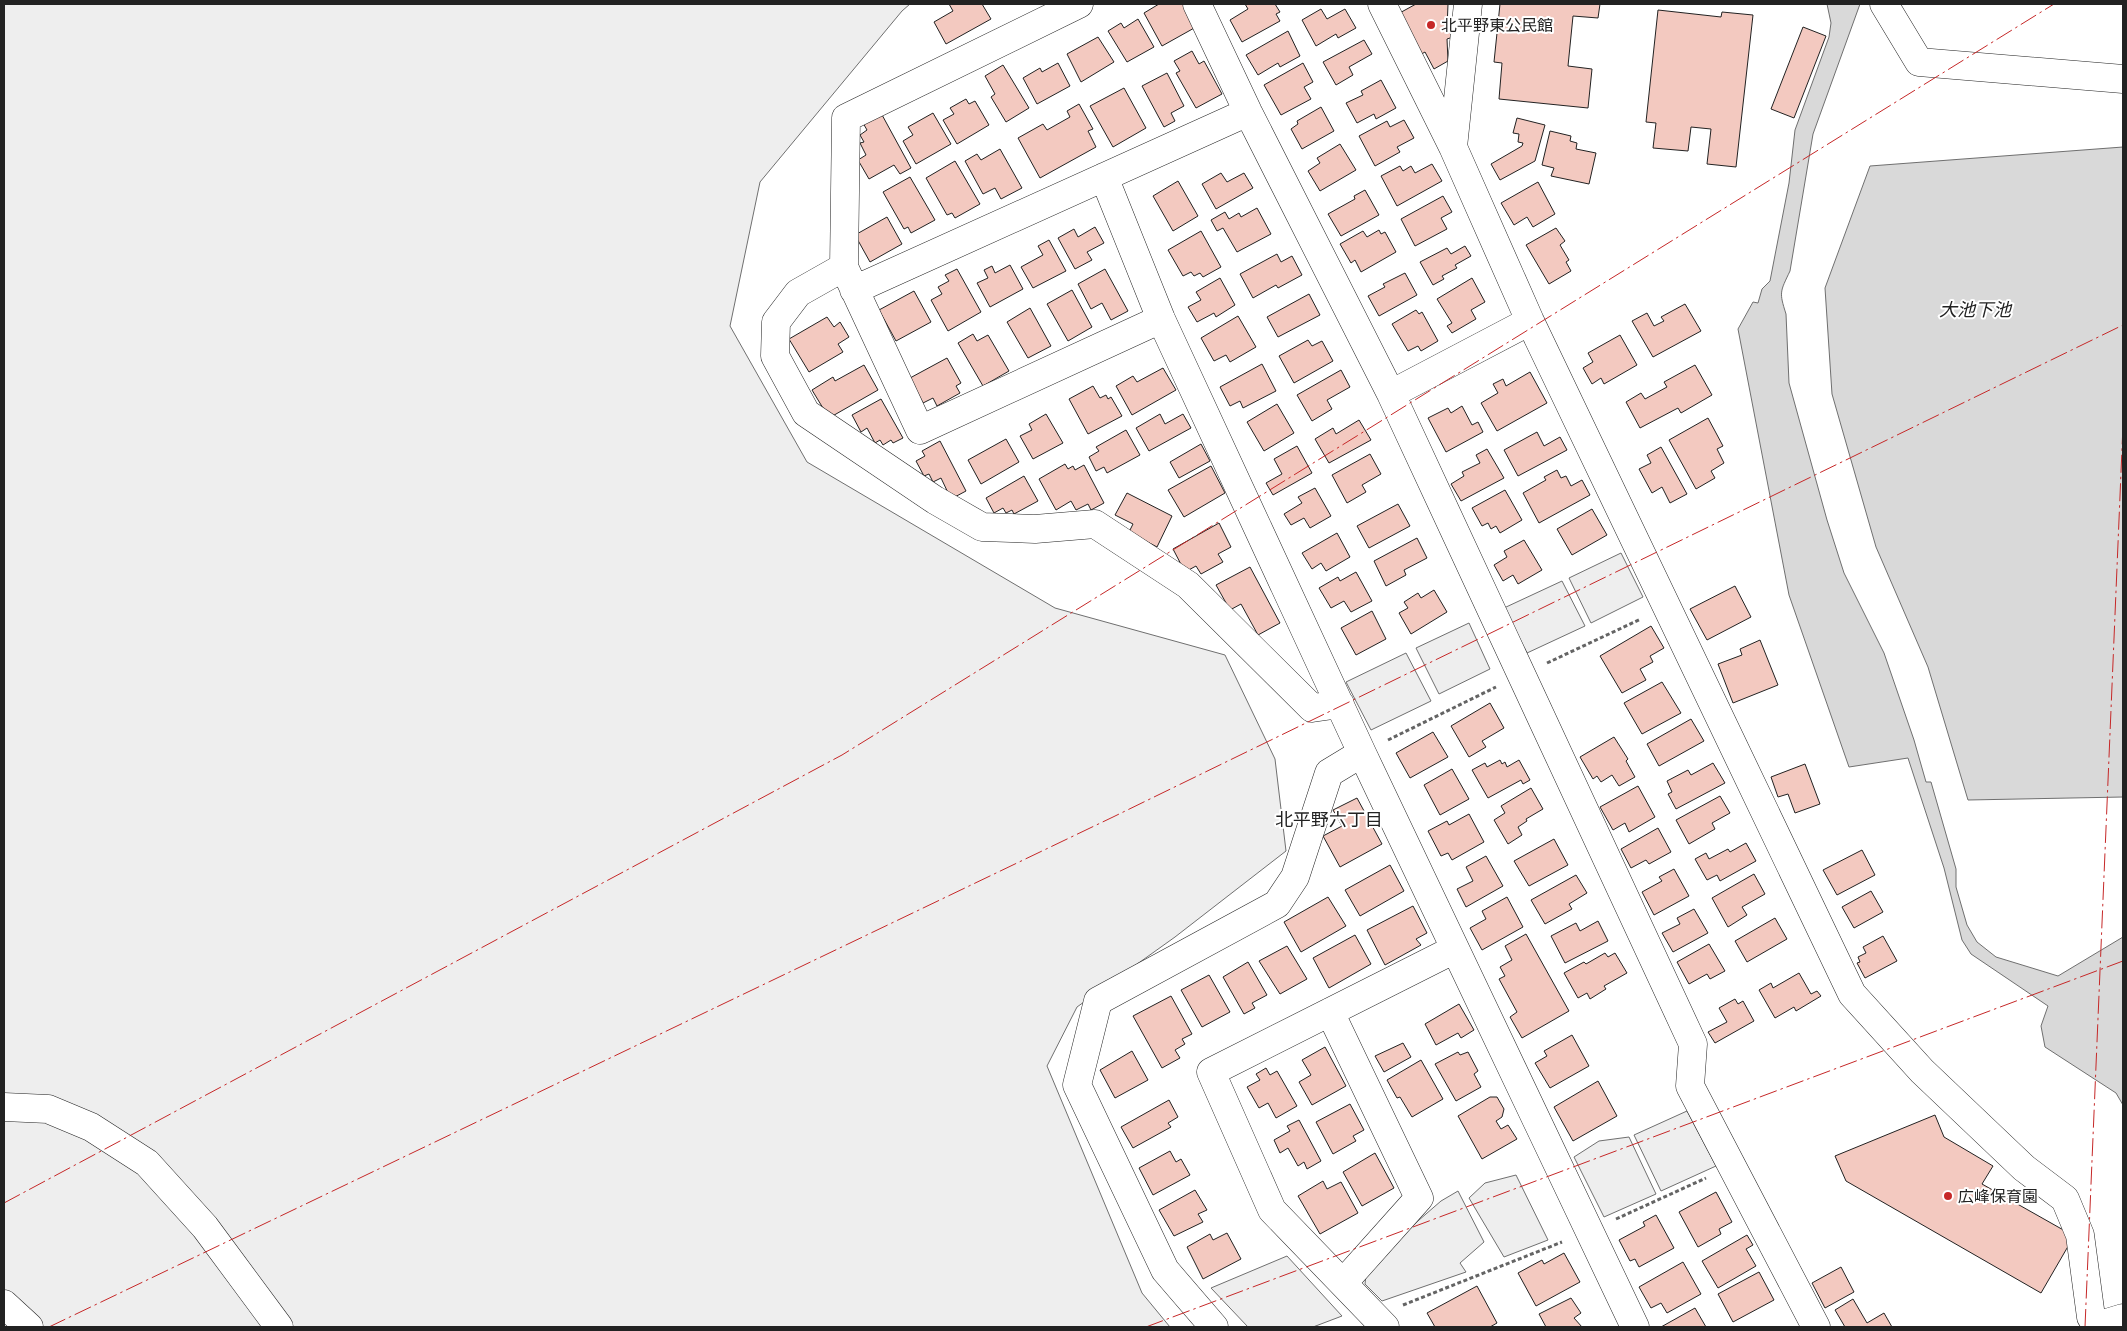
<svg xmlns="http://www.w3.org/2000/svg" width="2127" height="1331" font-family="Lora,'Noto Sans JP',serif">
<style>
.green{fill:#eee;stroke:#6f6f6f}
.water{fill:#d9d9d9;stroke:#6f6f6f}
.building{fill:#f3c9c0;stroke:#222}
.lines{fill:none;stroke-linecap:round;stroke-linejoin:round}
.minor-casing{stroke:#222;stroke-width:29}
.path{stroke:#646464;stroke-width:3;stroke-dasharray:4 2.5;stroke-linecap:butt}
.minor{stroke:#fff;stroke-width:28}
.power{stroke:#c62828;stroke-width:1;stroke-dasharray:18 4 2.5 4;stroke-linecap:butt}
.poi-dot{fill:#c62828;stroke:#fff;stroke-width:2}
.labels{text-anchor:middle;stroke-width:4;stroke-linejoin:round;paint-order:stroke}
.poi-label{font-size:16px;fill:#222;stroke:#fff;text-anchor:start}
.water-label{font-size:18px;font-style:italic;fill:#222;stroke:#fff}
.neighbourhood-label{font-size:18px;fill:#222;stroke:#fff}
</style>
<rect width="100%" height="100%" fill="#fff"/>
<path class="green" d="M4,4H910L902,11L760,182L730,326L807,462L1055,608L1225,655L1275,759L1286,851L1175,937L1077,1007L1047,1066L1142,1293L1170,1327H4Z
M1621,553L1643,597L1591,623L1569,578Z
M1562,581L1585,626L1527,653L1504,608Z
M1469,623L1490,669L1439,694L1416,648Z
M1406,653L1431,701L1371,730L1346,682Z
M1687,1111L1716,1166L1661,1191L1634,1135Z
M1629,1137L1656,1194L1604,1217L1574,1157L1599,1141Z
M1516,1175L1548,1240L1504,1257L1469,1198L1485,1183Z
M1458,1191L1484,1242L1460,1263L1466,1272L1382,1301L1365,1284L1367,1265L1441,1201Z
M1287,1256L1342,1316L1313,1327H1248L1211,1288Z"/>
<path class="water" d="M1827,4H1860L1813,134L1790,271C1780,292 1779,292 1786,314L1789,383L1827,520L1844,573L1884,653L1914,740L1926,782H1931L1956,869V887L1967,925L1977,942L1996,957L2058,976L2123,937V1105L2116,1093L2045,1047L2041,1026L2048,1006L1971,954L1962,940L1944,868L1908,758L1849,767L1789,595L1738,329L1753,302L1758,303L1762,289L1770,281L1789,183L1795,130L1829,37L1831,23Z
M2123,147V797L1968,800L1928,667L1876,547L1832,394L1825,288L1870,166Z"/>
<path class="building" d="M949,4H982L991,19L946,44L934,22L953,11Z
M1159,4H1183L1196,27L1162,46L1144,13Z
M1245,4H1275L1280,12L1276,14L1280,21L1242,42L1230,20L1248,9Z
M1416,4H1448L1447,29L1453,37L1447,39L1448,61L1434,69L1425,52L1418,56L1396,15Z
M1500,4H1600L1598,18L1573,16L1568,66L1592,69L1588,108L1499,99L1502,63L1494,62Z
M1321,9L1327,19L1345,9L1356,28L1338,38L1336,34L1316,46L1302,20Z
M1658,10L1721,17L1722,12L1753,15L1736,167L1707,164L1711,129L1691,127L1688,151L1653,148L1656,123L1646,122Z
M1138,19L1154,47L1127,62L1108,31L1121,23L1124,28Z
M1803,27L1826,36L1794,118L1771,109Z
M1288,31L1300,56L1280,67L1278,63L1258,75L1246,55Z
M1098,37L1114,62L1081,82L1067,54Z
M1364,40L1372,54L1349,67L1353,75L1336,85L1323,62Z
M1192,51L1199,64L1204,61L1222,94L1196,108L1176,73L1180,71L1174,61Z
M1058,63L1070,86L1037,104L1023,78L1040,68L1042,72Z
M1303,63L1313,82L1304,87L1311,99L1281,115L1264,85Z
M1003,65L1029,108L1006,122L991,97L995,94L985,76Z
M1167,73L1184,106L1171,113L1175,121L1164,127L1142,86Z
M1381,80L1396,108L1376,119L1374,114L1357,123L1346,103L1363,95L1361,91Z
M1124,88L1146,128L1113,147L1090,106Z
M966,99L969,104L975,101L989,125L957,144L943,120L954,114L950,108Z
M1079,104L1093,129L1088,131L1096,147L1040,178L1018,138L1043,124L1047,130L1070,117L1067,111Z
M1321,107L1334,131L1302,149L1291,129L1298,124L1297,121Z
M881,113L911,168L900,174L894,165L869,179L858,160L866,155L860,143L864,142L860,135L867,130L863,123Z
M933,113L951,144L916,164L903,141L913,135L908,127Z
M1517,118L1545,125L1535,161L1500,180L1491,164L1522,146L1523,143L1518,142L1519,134L1513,133Z
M1404,120L1414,138L1397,147L1400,152L1375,166L1359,136L1387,121L1390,127Z
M1550,131L1571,136L1570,141L1577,143L1576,149L1596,153L1589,184L1551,176L1554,168L1542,165Z
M1340,144L1356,170L1320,191L1308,171L1320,163L1317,158Z
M1000,149L1022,188L1001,199L995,188L983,194L965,161L977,154L981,160Z
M955,161L980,204L955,218L952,213L947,215L926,178Z
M1432,164L1442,181L1397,206L1381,176L1400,166L1403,171L1411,166L1415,173Z
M1221,173L1227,182L1244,173L1253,188L1216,209L1202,184Z
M910,177L935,220L911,233L908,227L904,229L883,192Z
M1178,181L1198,216L1173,231L1153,196Z
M1538,182L1555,214L1533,227L1527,217L1514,225L1501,203Z
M1365,190L1379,215L1341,236L1328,214L1355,199L1354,196Z
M1443,196L1452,212L1441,218L1447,229L1415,246L1401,219Z
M1257,208L1271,234L1237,252L1223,228L1217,231L1211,220L1225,212L1229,219L1239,213L1241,217Z
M887,217L902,244L870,262L855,235Z
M1095,227L1104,243L1087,252L1092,260L1075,269L1058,238L1074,229L1078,237Z
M1556,228L1565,241L1560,245L1569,260L1566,262L1571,271L1549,284L1526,245Z
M1379,230L1381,234L1385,232L1396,252L1361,272L1355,260L1351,263L1340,244L1363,231L1367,237Z
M1201,231L1221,267L1203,277L1200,273L1194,276L1191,272L1183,276L1168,250Z
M1049,240L1066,271L1033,288L1021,267L1043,255L1038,246Z
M1465,246L1471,256L1455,265L1457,268L1442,276L1444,279L1433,285L1420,262L1447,248L1451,254Z
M1277,254L1281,262L1292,256L1302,275L1278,288L1276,285L1253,298L1240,274Z
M1010,265L1023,289L990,307L977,283L988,278L984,270L992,266L995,273Z
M957,269L981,312L948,331L931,300L942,294L938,287L949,281L945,275Z
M1105,269L1128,311L1111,320L1102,303L1091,309L1078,284Z
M1405,273L1417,295L1379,316L1368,296L1385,287L1383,284Z
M1220,278L1235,305L1216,317L1214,313L1197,322L1188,307L1201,300L1196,292Z
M1472,278L1485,302L1471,310L1476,319L1452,333L1447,326L1452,323L1437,299Z
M1072,290L1092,327L1068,341L1047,304Z
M914,291L931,322L896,341L879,310Z
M1309,294L1320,315L1278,337L1267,317Z
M1685,304L1701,331L1653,357L1632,321L1647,313L1654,326L1664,321L1661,317Z
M1030,308L1051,346L1028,358L1007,322Z
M1416,310L1419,314L1422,312L1438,341L1421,351L1418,346L1408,351L1392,324Z
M1238,316L1256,347L1230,362L1226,355L1214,361L1201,338Z
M827,317L834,327L840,322L849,337L838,344L843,352L809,372L789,339Z
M973,334L977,341L988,335L1009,371L983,386L958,343Z
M1620,335L1637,365L1604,384L1601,378L1592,384L1583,368L1593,362L1588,353Z
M1308,340L1312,346L1322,341L1333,361L1294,383L1279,356Z
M947,358L961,383L956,386L960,393L937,406L933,398L923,403L910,378Z
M1262,364L1276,391L1243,408L1240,401L1230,406L1220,387Z
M864,365L878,390L829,418L812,390L833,377L835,381Z
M1695,365L1712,395L1681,413L1678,408L1640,428L1626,402L1641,393L1645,399L1667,387L1664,382Z
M1163,368L1176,390L1132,415L1116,386L1133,376L1137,382Z
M1341,370L1350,387L1327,400L1332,409L1312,421L1297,395Z
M1530,372L1547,403L1497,431L1481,403L1498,393L1493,384L1503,379L1506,386Z
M1093,386L1100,398L1106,395L1108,399L1111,397L1122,416L1088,434L1069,399Z
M881,399L903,438L893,443L891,440L883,445L880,440L875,443L867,428L861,432L852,415Z
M1277,404L1294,433L1264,451L1247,422Z
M1462,406L1472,425L1478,422L1483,432L1446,452L1428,418L1448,408L1451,413Z
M1046,414L1063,443L1033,459L1020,436L1032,430L1029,424Z
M1160,414L1165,424L1183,414L1191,428L1149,451L1136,428Z
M1708,418L1723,446L1717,449L1724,463L1711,471L1715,478L1696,489L1669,440Z
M1359,420L1371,440L1329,463L1315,439L1333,428L1336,434Z
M1126,430L1140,455L1107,473L1104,467L1096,471L1089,457L1099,451L1096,447Z
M1537,432L1544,446L1560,437L1567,450L1518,476L1504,450Z
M1006,439L1019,462L981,484L968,460Z
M940,441L966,491L951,499L941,478L933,482L929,474L924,476L916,461L925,456L922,451Z
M1201,444L1210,461L1179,478L1170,462Z
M1297,446L1312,473L1273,495L1266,483L1282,474L1274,459Z
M1661,447L1687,494L1670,503L1662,487L1652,493L1639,469L1651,463L1647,455Z
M1487,449L1504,478L1461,501L1451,484L1464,476L1462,472L1480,463L1476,455Z
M1370,454L1381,474L1362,485L1366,492L1347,503L1332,475Z
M1065,464L1068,469L1073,466L1075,470L1084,465L1104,503L1091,510L1088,504L1076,510L1071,501L1056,510L1039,479Z
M1211,466L1225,493L1184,517L1168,490Z
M1557,470L1561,478L1566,476L1571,486L1582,480L1590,495L1539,523L1523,493L1546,480L1544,477Z
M1024,476L1038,501L1014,514L1012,510L1006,513L1003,508L994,513L986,498Z
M1315,488L1331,516L1310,528L1304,518L1291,525L1284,514L1302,503L1298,497Z
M1505,490L1522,520L1500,533L1496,526L1491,529L1488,523L1482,526L1472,508Z
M1127,493L1172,516L1157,547L1129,532L1133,524L1115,515Z
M1398,504L1410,526L1369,548L1357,526Z
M1592,509L1607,535L1572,555L1557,529Z
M1219,523L1231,547L1218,554L1223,562L1201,574L1196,566L1185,572L1173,549Z
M1337,533L1350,557L1326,571L1321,563L1312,569L1302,553Z
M1417,538L1427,558L1404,570L1406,575L1386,586L1374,561Z
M1524,540L1542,570L1518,584L1513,575L1503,581L1494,565L1507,557L1504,551Z
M1250,567L1280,623L1258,635L1241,604L1230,610L1216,585Z
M1356,572L1372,601L1351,612L1344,601L1331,608L1319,588L1338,577L1340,581Z
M1735,586L1751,617L1707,640L1690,609Z
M1434,590L1447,612L1411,634L1399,613L1408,608L1404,602L1418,593L1421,598Z
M1372,611L1386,639L1356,655L1341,628Z
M1651,626L1664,648L1650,656L1653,662L1640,669L1646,680L1622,693L1600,656Z
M1760,640L1778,685L1733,703L1718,664L1742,655L1740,649Z
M1662,682L1681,713L1642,734L1624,703Z
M1490,703L1504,728L1482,741L1486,747L1469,757L1451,726Z
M1691,719L1704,741L1659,766L1647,744Z
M1433,732L1448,757L1410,778L1396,753Z
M1614,737L1628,759L1626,761L1635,777L1619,786L1612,775L1601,782L1597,776L1593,779L1580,757Z
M1500,760L1502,764L1505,762L1507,767L1519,760L1530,780L1523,784L1521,780L1488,798L1472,770L1485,763L1487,767Z
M1713,763L1725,783L1676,809L1668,794L1672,792L1667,781L1688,770L1691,775Z
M1805,764L1820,804L1795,813L1788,794L1778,797L1771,777Z
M1452,769L1469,799L1440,815L1424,785Z
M1638,786L1655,817L1629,832L1625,823L1613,830L1600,807Z
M1531,788L1543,809L1526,819L1527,821L1518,827L1522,835L1508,844L1494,820L1505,813L1501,806Z
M1720,796L1730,813L1712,823L1715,829L1689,844L1676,820Z
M1357,798L1382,844L1340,867L1323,836L1342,826L1333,810Z
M1469,814L1484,842L1452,860L1448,853L1441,856L1428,831L1447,821L1449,825Z
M1658,828L1671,852L1649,864L1646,860L1631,868L1621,849Z
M1554,839L1568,865L1529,886L1514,861Z
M1746,843L1756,861L1720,881L1717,875L1707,880L1695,859L1706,853L1709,859L1728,849L1730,852Z
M1862,850L1875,875L1837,895L1823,870Z
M1486,856L1503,886L1466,907L1457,889L1473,881L1466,867Z
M1390,865L1404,891L1360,916L1345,890Z
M1674,869L1689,896L1654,915L1642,892L1662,881L1659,877Z
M1754,874L1765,894L1742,907L1747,915L1728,927L1712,898Z
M1576,875L1587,893L1569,904L1572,909L1545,924L1531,900Z
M1871,891L1883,912L1854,928L1842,907Z
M1328,897L1346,926L1301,952L1284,922Z
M1507,897L1523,927L1482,950L1470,928L1486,919L1482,911Z
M1413,906L1427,933L1416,939L1421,945L1385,965L1367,930Z
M1694,909L1708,933L1673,952L1662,933L1680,924L1677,918Z
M1775,918L1787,939L1747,962L1735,941Z
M1598,921L1608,941L1565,963L1551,936L1576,923L1580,931Z
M1526,934L1569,1011L1522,1038L1510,1017L1517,1012L1499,979L1505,976L1500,967L1512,960L1505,946Z
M1355,935L1371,964L1329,988L1313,958Z
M1883,936L1897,961L1865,978L1857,963L1860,962L1858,957L1866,953L1863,947Z
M1709,944L1725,971L1710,979L1707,974L1689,984L1677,962Z
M1287,946L1307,979L1280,994L1259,961Z
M1605,953L1608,957L1615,953L1627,973L1604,986L1606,989L1590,999L1587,993L1578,998L1564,973L1584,962L1586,964Z
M1248,962L1267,995L1252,1003L1255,1008L1244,1014L1223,977Z
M1799,973L1811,994L1817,991L1821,996L1796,1011L1794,1007L1775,1018L1759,990L1771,983L1773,988Z
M1209,975L1230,1012L1202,1027L1181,990Z
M1171,996L1192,1034L1182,1039L1185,1044L1175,1050L1180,1058L1162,1068L1133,1016Z
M1735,999L1738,1004L1743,1001L1754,1021L1715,1043L1708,1032L1727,1022L1719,1008Z
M1459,1004L1474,1030L1461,1038L1458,1033L1436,1045L1425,1024Z
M1572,1035L1589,1066L1550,1088L1535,1063L1547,1056L1544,1051Z
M1403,1043L1411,1057L1384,1072L1375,1056Z
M1325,1047L1346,1086L1312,1105L1299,1082L1311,1075L1302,1060Z
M1132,1051L1148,1080L1115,1098L1100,1070Z
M1458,1052L1460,1055L1468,1052L1478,1071L1474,1074L1481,1087L1456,1101L1435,1064Z
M1421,1060L1443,1099L1412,1117L1400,1097L1397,1098L1387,1080Z
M1266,1068L1270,1075L1277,1071L1297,1106L1276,1118L1268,1103L1259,1108L1247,1087L1260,1080L1256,1074Z
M1598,1081L1617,1116L1573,1141L1554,1107Z
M1490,1097H1497L1504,1109L1502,1117L1496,1121L1501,1129L1508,1125L1517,1139L1482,1159L1458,1116Z
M1169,1100L1178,1117L1168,1123L1171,1127L1133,1148L1121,1127Z
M1350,1104L1364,1130L1353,1136L1356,1141L1333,1154L1316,1122Z
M1935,1115L1944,1137L1993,1166L1982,1184L2074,1236L2041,1293L1846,1181L1835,1156Z
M1299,1120L1321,1161L1307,1169L1304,1162L1298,1166L1288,1148L1280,1153L1274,1140L1290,1131L1287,1126Z
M1170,1151L1176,1162L1181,1159L1190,1175L1153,1195L1139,1168Z
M1375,1153L1394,1188L1362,1206L1343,1172Z
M1323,1181L1327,1189L1341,1182L1358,1213L1320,1234L1298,1196Z
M1195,1190L1207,1210L1198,1214L1203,1222L1174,1236L1159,1210Z
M1716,1192L1732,1222L1719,1229L1721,1234L1698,1247L1679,1212Z
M1656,1215L1674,1248L1639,1267L1635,1259L1630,1261L1619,1240L1645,1226L1643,1222Z
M1227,1233L1241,1259L1203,1279L1187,1247L1210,1234L1213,1240Z
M1747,1235L1753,1245L1746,1249L1756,1266L1718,1288L1702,1261Z
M1564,1253L1580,1282L1536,1306L1518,1273L1542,1260L1544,1264Z
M1683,1262L1701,1294L1667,1313L1661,1303L1651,1308L1639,1287Z
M1841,1267L1854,1292L1825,1308L1812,1283Z
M1759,1272L1774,1300L1733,1322L1718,1294Z
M1477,1286L1497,1323L1490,1327H1435L1427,1313Z
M1571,1298L1581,1313L1574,1318L1582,1327H1546L1539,1314Z
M1853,1299L1867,1323L1884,1313L1892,1327H1845L1835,1310Z
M1695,1308L1706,1327H1661Z"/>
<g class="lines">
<defs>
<path id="minor" d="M1079,4L846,118L844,267L920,430L1161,319
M1197,4L1248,112L1391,394L1693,1044L1690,1086L1816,1327
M1382,4L1453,147
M1468,4L1453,147L1530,321L1852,994L1922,1071L2024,1168L2065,1199L2080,1235L2091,1317L2100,1325L2123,1318
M1884,4L1919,62L2123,79
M1104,177L1161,319L1362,753L1635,1327
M844,267L798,293L776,322L775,356L806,413L935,500L982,527L1035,529L1095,524L1188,585L1312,708L1340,704
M854,290L1248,112
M1391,394L1530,321
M1330,1012L1419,1198L1343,1283
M4,1107L48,1109L91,1127L147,1163L205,1227L279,1327
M4,1304L29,1327
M1214,1327L1165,1270L1077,1085L1098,1001L1277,904L1295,877L1329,773L1362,753
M1385,1327L1272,1210L1211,1072L1455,949"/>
</defs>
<use href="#minor" class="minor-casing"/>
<path class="path" d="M1547,663L1641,619
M1388,740L1496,687
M1616,1219L1706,1178
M1403,1305L1562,1242"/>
<use href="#minor" class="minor"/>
<path class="power" d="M4,1203L842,755L2054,4
M49,1327L1113,817L2123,325
M1146,1327L2123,961
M2085,1327L2123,425"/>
</g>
<g class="poi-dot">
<circle cx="1431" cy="25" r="5"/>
<circle cx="1948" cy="1196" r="5"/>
</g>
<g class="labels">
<g class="poi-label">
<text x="1441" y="31">北平野東公民館</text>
<text x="1958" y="1202">広峰保育園</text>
</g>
<g class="water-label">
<text x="1975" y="316">大池下池</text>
</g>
<g class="neighbourhood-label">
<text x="1329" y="826">北平野六丁目</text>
</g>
</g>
<rect width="2127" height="1331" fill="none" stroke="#222222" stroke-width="10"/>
</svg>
